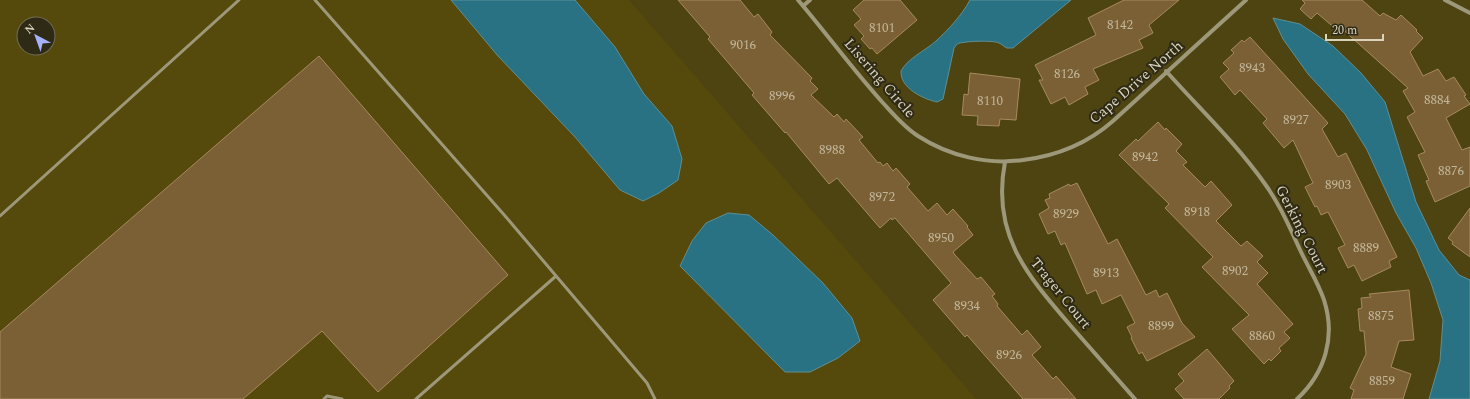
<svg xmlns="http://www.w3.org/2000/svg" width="1470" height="399" font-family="Spectral,serif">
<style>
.built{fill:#55490b;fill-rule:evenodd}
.water{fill:#297284;stroke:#5e8f94}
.building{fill:#7b6036;stroke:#a68a5e}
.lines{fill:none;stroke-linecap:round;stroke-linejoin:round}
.service{stroke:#9e987a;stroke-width:3}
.minor{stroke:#9e987a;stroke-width:4}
.labels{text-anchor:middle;stroke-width:4;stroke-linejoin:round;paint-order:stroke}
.number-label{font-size:13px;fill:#c1b699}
.street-label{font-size:15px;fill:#d8d3ba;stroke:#2f2a16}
</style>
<rect width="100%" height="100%" fill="#4e4412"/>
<path class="built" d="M0,0H629L976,399H0ZM24,24H48V48H24Z"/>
<path class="water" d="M451,0H575L615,47L644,94L672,126L682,159L678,180L659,193L643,201L620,190L575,137L498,56Z
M970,0H1071L1013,48H1007C1004,47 1002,44 999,43C993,40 963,41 957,44L954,48L943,99L937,102C923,99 900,88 901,71C908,58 925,51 936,41C949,29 962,15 970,0Z
M1273,18L1300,24L1333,46L1361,73L1385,102L1416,202L1439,250L1459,275L1470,280V399H1429L1440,361L1443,320L1431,283L1416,248L1396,213L1367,150L1345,114L1308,74L1283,39Z
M728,213L749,215L773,235L823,283L852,318L860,341L838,358L810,372H785L680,266L692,241L706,223Z"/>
<path class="building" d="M678,0H740L754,17L758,14L772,32L770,35L812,78L810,81L818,89L811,95L834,117L837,114L844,122L846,119L863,137L859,140L878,163L880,162L883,166L887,163L893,171L896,168L910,184L907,187L928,211L937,203L947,215L953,209L968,226L967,227L973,235L953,252L955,255L977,279L981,277L995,294L992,296L998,304L997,306L1022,335L1027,330L1041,347L1032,355L1053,379L1056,376L1076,399H1023L967,335L965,337L933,300L951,283L895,218L892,220L891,218L880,228L837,178L829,184L786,132L785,133L752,95L754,93L708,39L710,37Z
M864,0H900L917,20L877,54L872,48L870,49L861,39L864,36L854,25L861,19L853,10Z
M1124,0H1179L1149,25L1153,33L1139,40L1143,48L1093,69L1099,80L1085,87L1088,94L1069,105L1065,97L1051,104L1039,80H1043L1035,65L1096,35L1088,18Z
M1302,0H1362L1380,16L1383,13L1396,20L1401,15L1417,30L1416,31L1423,38L1410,52L1423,76L1438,69L1446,81L1454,77L1466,95L1464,96L1470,104L1446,118L1462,150L1470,147V186L1435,202L1426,181L1429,180L1418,155L1425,152L1407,117L1415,112L1403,91L1408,88L1340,27L1337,30L1317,13L1311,19L1300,9L1305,3Z
M1250,37L1328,123L1322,129L1338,157L1346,153L1397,257L1389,261L1391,267L1362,281L1354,265L1348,268L1338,248L1345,245L1328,212L1321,215L1317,206L1315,207L1305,187L1313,183L1293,140L1284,148L1263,123L1267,119L1240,90L1235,95L1220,77L1229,69L1223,63L1234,53L1231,50L1242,40L1244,42Z
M319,56L508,275L378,392L322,331L243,399H0V332Z
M970,73L1020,79L1016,120L1000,119L999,126L977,125L978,116L962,115L964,94L968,95Z
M1158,122L1165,130L1166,128L1182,144L1176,151L1187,162L1183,165L1205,187L1211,181L1232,205L1216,221L1241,246L1247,241L1263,256L1257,262L1268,273L1257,284L1293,324L1284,332L1290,338L1279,348L1281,351L1271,361L1269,359L1264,364L1232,329L1249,315L1202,267L1213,257L1165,208L1169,204L1119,155L1136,139L1138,141Z
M1077,183L1108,244L1117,239L1146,295L1156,290L1159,297L1167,293L1182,323L1195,337L1147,361L1142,352L1139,354L1131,338L1132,337L1127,327L1135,323L1121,295L1102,304L1096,290L1087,294L1065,243L1061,245L1055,231L1048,234L1039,214L1049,208L1045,200L1050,198L1049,194L1069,184L1070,186Z
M1470,208V257L1452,244L1453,242L1448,238Z
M1409,290L1414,340L1399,341L1391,367L1411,374L1403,399H1351L1354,390L1350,388L1366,354L1364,331H1360L1358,309L1362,308L1361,298L1371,297L1369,294Z
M1207,349L1234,381L1229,386L1230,388L1219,399H1184L1175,389L1184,381L1178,374Z"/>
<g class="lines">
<path class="service" d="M315,0L506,217L647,383L655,399
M0,216L239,0
M324,399L327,396L342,399
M416,399L556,276"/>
<path class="minor" d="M798,0C827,34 853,70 883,103C894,115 905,128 918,136C949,156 987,165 1023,160C1056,156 1088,143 1113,121L1246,0
M1445,0L1470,13
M803,6L810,0
M1166,71C1199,108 1236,143 1265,184C1281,206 1291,231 1303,256C1310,270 1319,285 1324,300C1336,337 1325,373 1297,399
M1005,162C991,234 1027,275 1070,325C1092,350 1113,374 1135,399"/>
</g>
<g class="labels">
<g class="number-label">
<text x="1120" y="29">8142</text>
<text x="882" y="32">8101</text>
<text x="743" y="49">9016</text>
<text x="1252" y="72">8943</text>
<text x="1067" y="78">8126</text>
<text x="782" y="100">8996</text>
<text x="1437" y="104">8884</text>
<text x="990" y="105">8110</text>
<text x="1296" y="124">8927</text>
<text x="832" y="154">8988</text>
<text x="1145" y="161">8942</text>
<text x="1451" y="175">8876</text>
<text x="1338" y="189">8903</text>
<text x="882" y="201">8972</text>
<text x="1197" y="216">8918</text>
<text x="1066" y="218">8929</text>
<text x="941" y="242">8950</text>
<text x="1366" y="252">8889</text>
<text x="1235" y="275">8902</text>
<text x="1106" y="277">8913</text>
<text x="967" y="310">8934</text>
<text x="1381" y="320">8875</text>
<text x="1161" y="330">8899</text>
<text x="1262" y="340">8860</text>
<text x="1009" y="359">8926</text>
<text x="1382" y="385">8859</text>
</g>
<g class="street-label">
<text transform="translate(880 78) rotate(49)" y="5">Lisering Circle</text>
<text transform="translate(1136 82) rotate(-41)" y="5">Cape Drive North</text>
<text transform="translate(1302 229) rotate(63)" y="5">Gerking Court</text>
<text transform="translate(1061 293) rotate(51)" y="5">Trager Court</text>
</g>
</g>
<g transform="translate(36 36) rotate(319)"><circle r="19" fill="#2f2a16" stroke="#736e58"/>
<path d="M0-3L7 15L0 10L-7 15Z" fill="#a6b1fc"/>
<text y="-6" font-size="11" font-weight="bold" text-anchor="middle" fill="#d8d3ba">N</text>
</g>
<path d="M1326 34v6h57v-6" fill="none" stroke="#d8d3ba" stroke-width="2"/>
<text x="1332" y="34" font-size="12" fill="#d8d3ba" stroke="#2f2a16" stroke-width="3" paint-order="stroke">20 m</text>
</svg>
